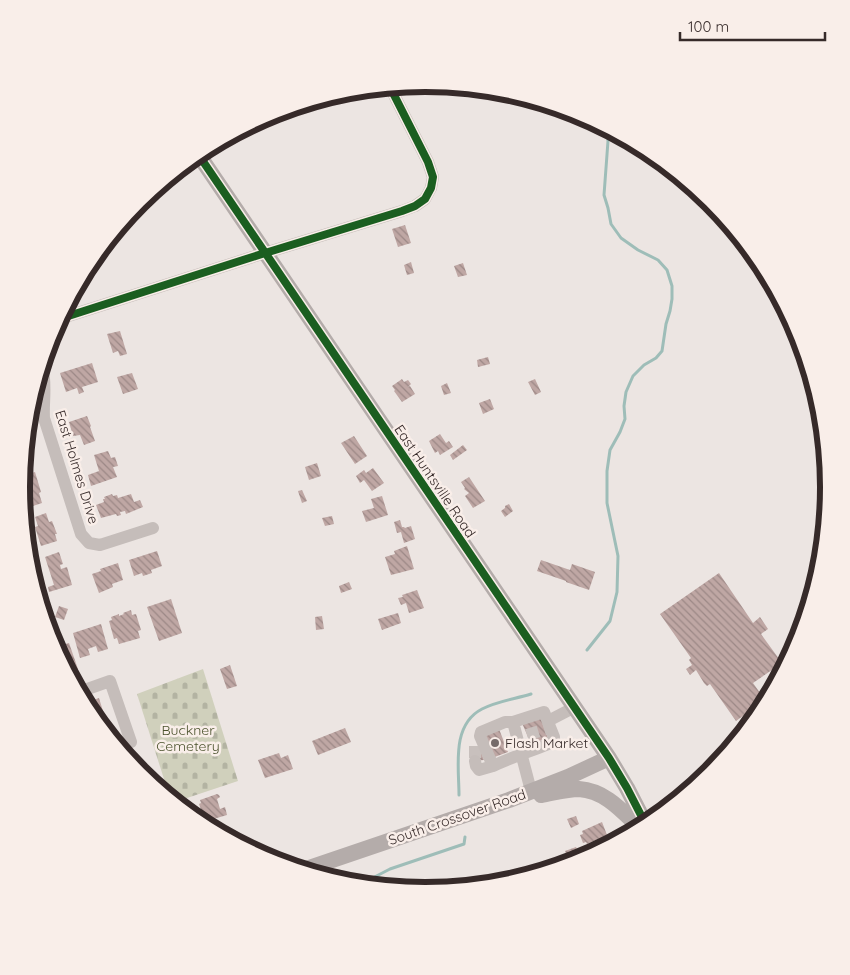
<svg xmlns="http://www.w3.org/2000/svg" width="850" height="975" font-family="Quicksand,sans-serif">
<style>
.cemetery{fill:url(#cemetery-stones)}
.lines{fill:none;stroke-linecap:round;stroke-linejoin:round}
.stream{stroke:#9ebdb8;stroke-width:3}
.building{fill:url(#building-back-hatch)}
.minor-tunnel{stroke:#c8c0bd;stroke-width:12;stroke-dasharray:12 6;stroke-linecap:butt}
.minor{stroke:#c5bdba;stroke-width:12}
.major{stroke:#b4acaa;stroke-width:16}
.cycleway-casing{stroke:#f9eee9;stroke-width:11}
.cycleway{stroke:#1b5e20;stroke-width:8}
.poi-dot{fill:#766b6a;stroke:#f9eee9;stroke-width:2}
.labels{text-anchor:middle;stroke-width:5;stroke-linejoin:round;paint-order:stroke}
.street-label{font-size:14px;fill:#362a29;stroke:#f9eee9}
.park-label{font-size:14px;fill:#4c532e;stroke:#f9eee9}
.poi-label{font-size:14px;fill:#362a29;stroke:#f9eee9;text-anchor:start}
.rim{fill:none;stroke:#362a29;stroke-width:6}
</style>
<defs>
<pattern id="cemetery-stones" width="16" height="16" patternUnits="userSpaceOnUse" patternTransform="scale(1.25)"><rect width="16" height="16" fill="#d0d0bc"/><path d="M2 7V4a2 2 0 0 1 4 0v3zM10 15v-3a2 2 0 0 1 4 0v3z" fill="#b3b3a2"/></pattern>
<pattern id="building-back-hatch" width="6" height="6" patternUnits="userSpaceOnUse" patternTransform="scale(1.25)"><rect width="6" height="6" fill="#bfa7a4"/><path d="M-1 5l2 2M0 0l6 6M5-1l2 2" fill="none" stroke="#9c8886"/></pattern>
</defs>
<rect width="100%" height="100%" fill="#ece5e2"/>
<path class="cemetery" d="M203,669L238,781L175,802L170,798L137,694Z"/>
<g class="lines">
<path class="stream" d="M587,650L610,621L617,592L618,556L607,503V471L610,450L620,432L625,419L624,406L626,392L633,376L644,365L656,358L662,351L666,324L670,311L672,299V286L667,270L658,260L638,250L621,238L611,224L608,208L604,195L608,141L607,129
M459,795C459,767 451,725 482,709C497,701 515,699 531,694
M359,885L390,869L464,844L465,837"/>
</g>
<path class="building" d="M405,225L411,243L398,247L392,229Z
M411,262L414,273L407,275L404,265Z
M463,263L467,275L458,277L454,266Z
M120,331L127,354L120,356L118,351L113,353L107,334Z
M488,357L490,364L478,367L477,360Z
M92,363L98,382L82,387L84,392L79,394L77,388L66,392L60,373Z
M132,373L138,389L123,394L117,377Z
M402,379L404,382L408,380L411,384L408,387L410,386L415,394L402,402L394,391L395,390L392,386Z
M535,379L541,392L535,395L528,382Z
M447,383L451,393L444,395L441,386Z
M490,399L494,409L483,414L479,403Z
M87,416L91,426L90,427L95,441L84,445L80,435L73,436L69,422Z
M440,434L446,443L449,441L453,447L440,455L438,451L435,453L429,441Z
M354,436L367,456L355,464L341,443Z
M26,443L33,464L23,467Z
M463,445L467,450L453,460L450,455Z
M108,451L111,458L115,457L118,466L113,467L117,477L91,486L88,475L99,471L94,455Z
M317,463L321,476L309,480L305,467Z
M373,468L384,483L372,491L364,480L360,483L356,476L364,470L366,473Z
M35,472L41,492L39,493L42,503L30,507L22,483V476Z
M469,477L485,501L473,508L465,496L469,493L464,489L465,488L461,482Z
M302,490L307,501L302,503L298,491Z
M112,494L113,496L117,495L118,498L131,494L134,502L140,500L143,507L126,514L125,511L120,512L121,515L117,516L116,514L101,518L96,505L104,502L103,499H105L104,497Z
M382,496L388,515L366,522L362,511L374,508L371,499Z
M509,504L513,511L505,517L501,511L505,508V506Z
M46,513L49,522L52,521L57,534H55L57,541L41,546L35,527L38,526L35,517Z
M332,516L334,524L325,526L322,518Z
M400,520L402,527H404L405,528L411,526L415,539L404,543L401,532L397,533L394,522Z
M407,546L414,569L391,575L385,557L395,554L394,551Z
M157,551L162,566L151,570L152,573L143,576L142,573L134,576L129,560Z
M59,552L63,564L60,565L61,569L67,567L72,585L49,592L48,587L54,585L45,557Z
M541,560L570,570L572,564L595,572L589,590L566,582V581L537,571Z
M118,563L123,580L112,584L113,587L99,593L92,574L101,571L100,569Z
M719,573L753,623L760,617L768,629L761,634L782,663L753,683L765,700L736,721L710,684L707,686L704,683L696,670L690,675L686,669L692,665L689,660L691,658L660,614Z
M349,582L352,589L341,593L339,586Z
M417,590L424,608L409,613L406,603L401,605L398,598L403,597L402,595Z
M171,599L182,633L159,641L147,607Z
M59,606L68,609L64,620L55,617Z
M131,610L132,615L136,614L141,630L138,631L140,638L119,644L117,638L114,639L109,621L112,620L111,617L119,614V616L124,614L123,613Z
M398,613L401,623L382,630L378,619Z
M322,616L324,629L316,630L315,617Z
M101,624L108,649L98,652L96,646L88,649L90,655L80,658L73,633Z
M69,643L78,669L69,673L66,665L65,666L56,650L63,648L62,645Z
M230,665L237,686L227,689L220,669Z
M99,698L106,721L99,724L89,712L85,703Z
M541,716L548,738L531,744L522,723Z
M345,728L351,742L318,755L312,741Z
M499,729L508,752L492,758L483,735Z
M470,746H479L484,760L471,761Z
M279,753L281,758L288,755L293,769L265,778L258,760Z
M217,794L219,795L220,797L217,799L220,809L225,807L227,815L200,823L198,821L196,814L202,812L199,804L201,803L200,800Z
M576,816L579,824L571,828L567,819Z
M602,822L607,835L587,844L586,842L583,843L580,835L583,834L582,831Z
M576,847L580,857L569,861L565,851Z"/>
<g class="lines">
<path class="minor-tunnel" d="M527,735L546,729
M475,746V761"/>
<path class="minor" d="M59,319L265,253L402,211L415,206L425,199L431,188L433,177L428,162L390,87
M42,366C47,383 43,401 44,418L81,534L89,543L100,545L153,528
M79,692L110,681L131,742
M548,721L575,707
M513,722H505L481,732L480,736L493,766C512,757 532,751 551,743L554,737L544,712L513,722L531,791
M475,761L476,766L479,770L493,766"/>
<path class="major" d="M198,154L609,758L627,788L646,825
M541,795C553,793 567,789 579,789C606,791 622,811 640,828
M303,870L509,800L568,777L609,758"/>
<defs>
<path id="cycleway" d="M198,154L609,758L627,788L646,825
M59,319L265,253L402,211L415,206L425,199L431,188L433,177L428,162L390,87"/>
</defs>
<use href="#cycleway" class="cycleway-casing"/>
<use href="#cycleway" class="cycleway"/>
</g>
<circle class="poi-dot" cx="495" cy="743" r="5"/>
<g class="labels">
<g class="street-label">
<text transform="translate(77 467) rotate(73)" y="5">East Holmes Drive</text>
<text transform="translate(435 481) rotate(56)" y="5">East Huntsville Road</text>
<text transform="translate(457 817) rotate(-19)" y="5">South Crossover Road</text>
</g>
<g class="park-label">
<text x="188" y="735">Buckner<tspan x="188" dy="16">Cemetery</tspan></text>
</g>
<g class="poi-label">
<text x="505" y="748">Flash Market</text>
</g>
</g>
<path d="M0 0H850V975H0ZM30 487a395 395 0 1 1 790 0a395 395 0 1 1-790 0Z" fill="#f9eee9" fill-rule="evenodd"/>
<path class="rim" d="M30 487a395 395 0 1 1 790 0a395 395 0 1 1-790 0Z"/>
<path d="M680 32v8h145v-8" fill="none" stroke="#362a29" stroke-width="2.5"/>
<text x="688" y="32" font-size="15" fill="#362a29" stroke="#f9eee9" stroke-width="4" paint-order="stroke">100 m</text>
</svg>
